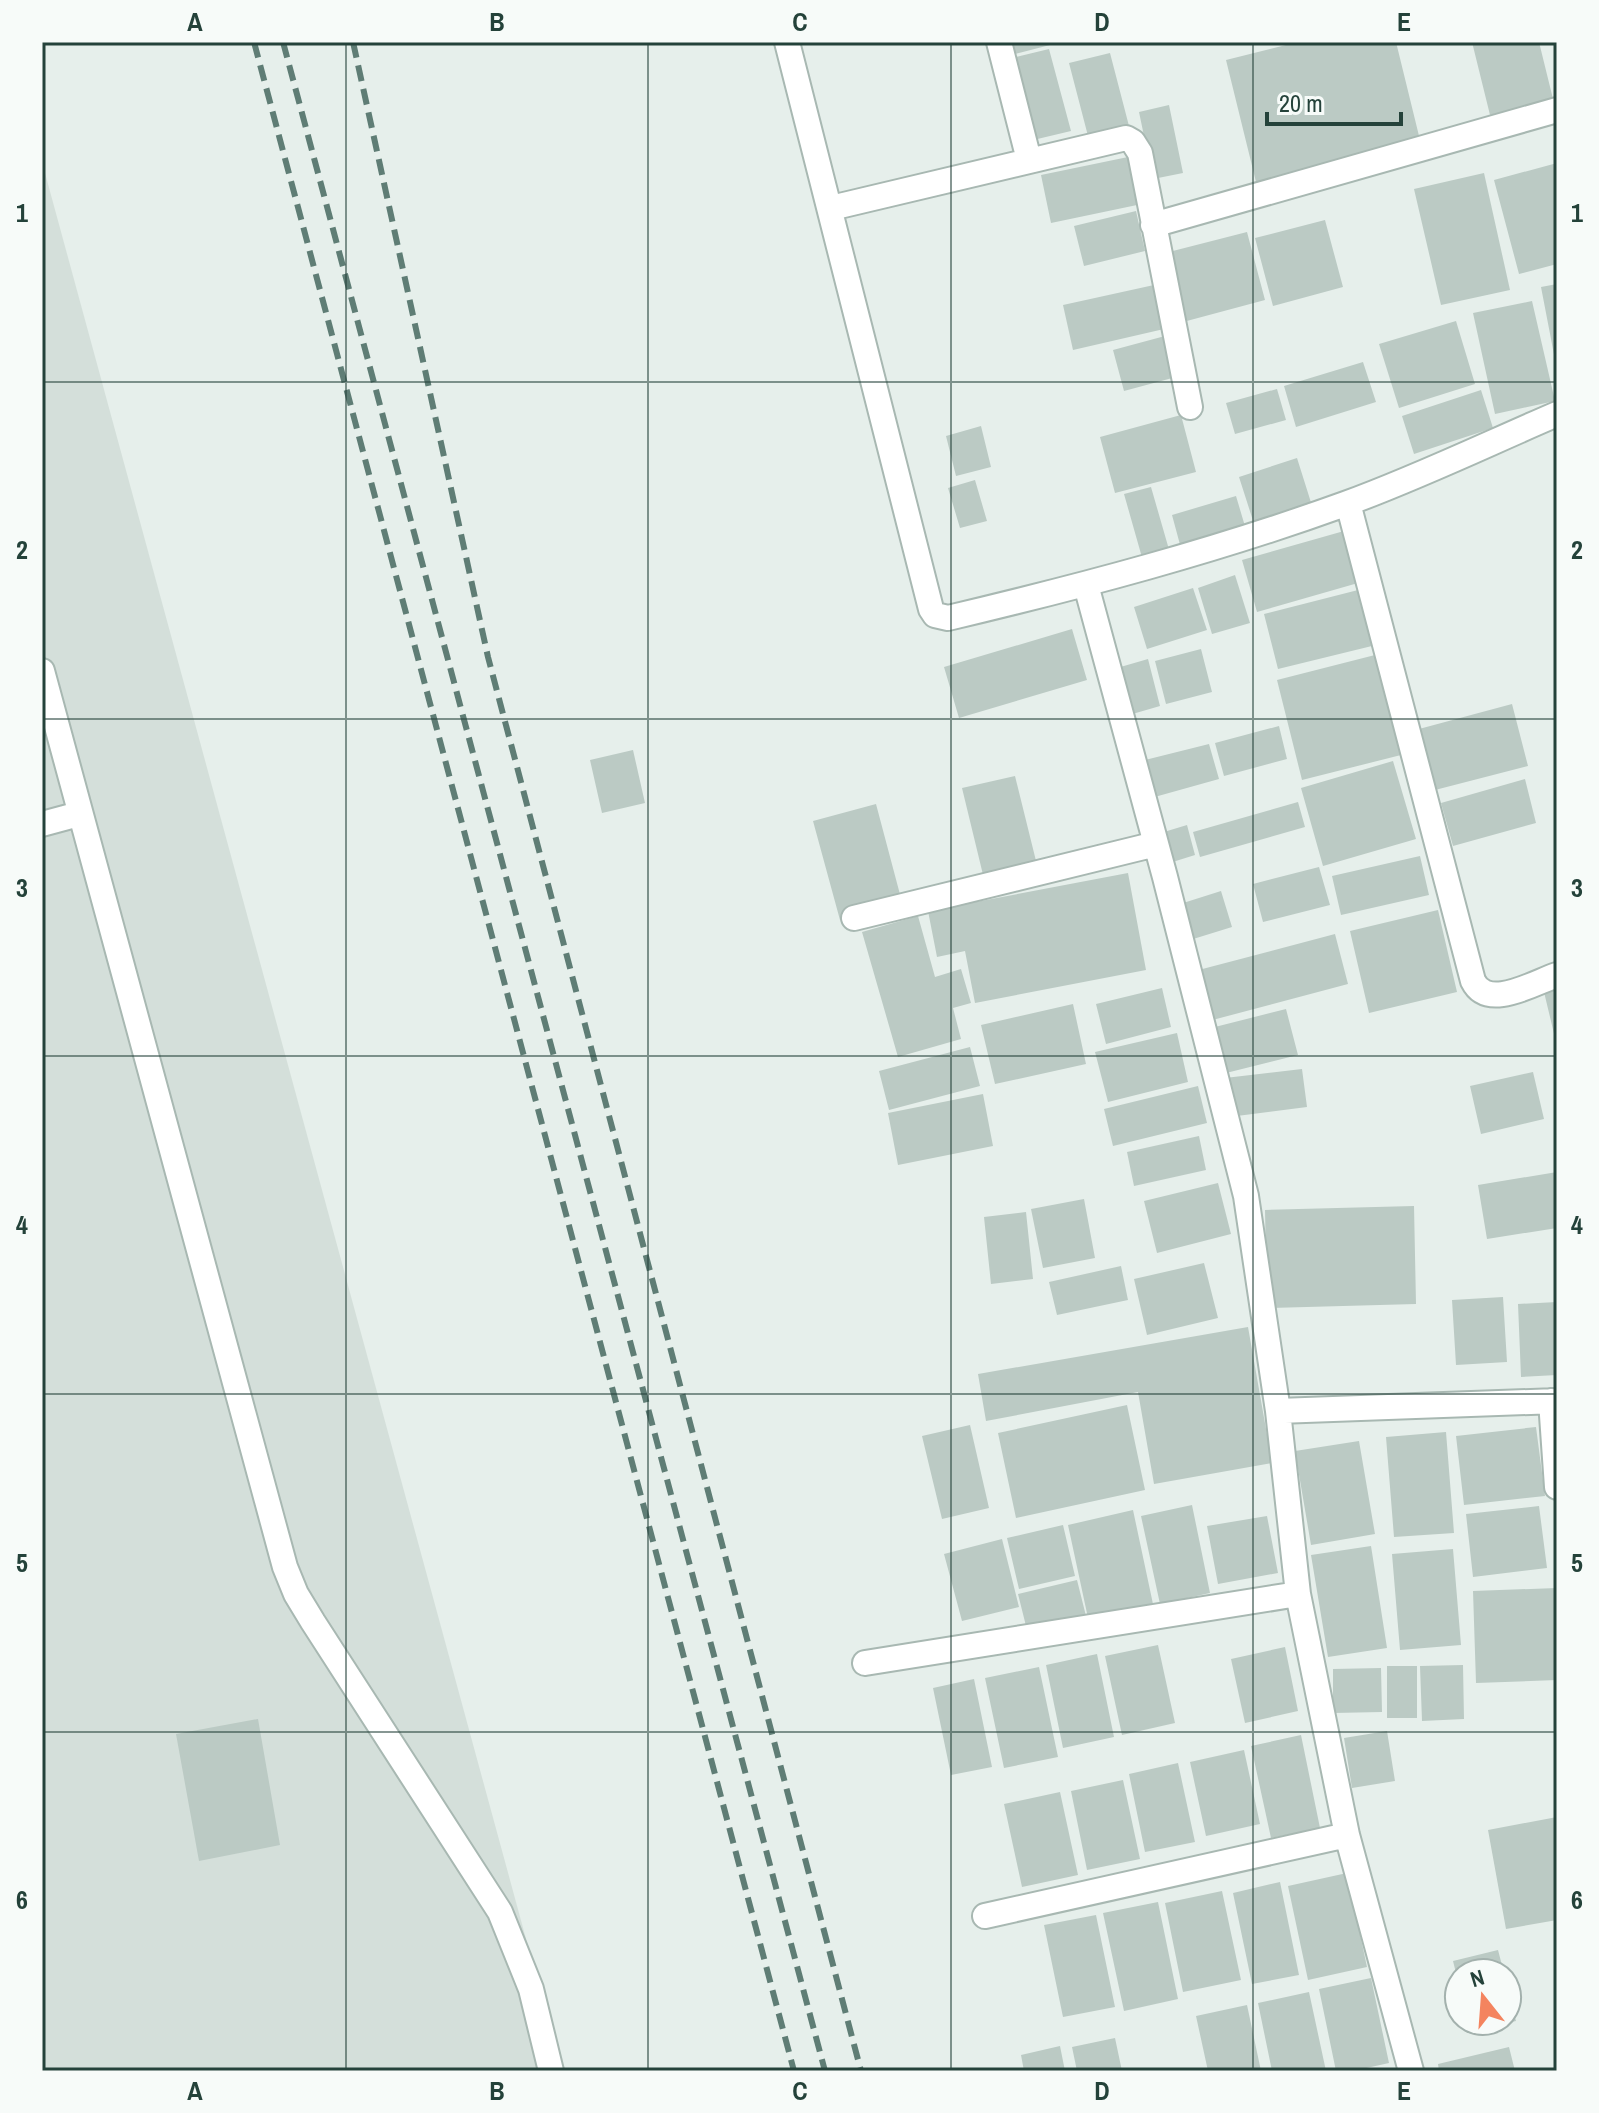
<svg xmlns="http://www.w3.org/2000/svg" width="1599" height="2113" font-family="'Archivo Narrow',sans-serif">
<style>
.built{fill:#d4dfda}
.building{fill:#bbcac4}
.lines{fill:none;stroke-linecap:round;stroke-linejoin:round}
.service-casing{stroke:#a8b8b2;stroke-width:28}
.minor-casing{stroke:#a8b8b2;stroke-width:28}
.service{stroke:#fff;stroke-width:24}
.minor{stroke:#fff;stroke-width:24}
.rail{stroke:#5f7d75;stroke-width:6;stroke-dasharray:16 8;stroke-linecap:butt}
.grid{fill:none;stroke:#24423a;stroke-width:2;stroke-opacity:0.55}
.neatline{fill:none;stroke:#24423a;stroke-width:3}
.grid-label{font-size:26px;text-anchor:middle;font-weight:bold;fill:#24423a}
</style>
<rect width="100%" height="100%" fill="#e6efeb"/>
<path class="built" d="M42,162L562,2071H42Z"/>
<path class="building" d="M1003,42H1049L1050,45L1007,56Z
M1298,42H1396L1420,140L1256,182L1226,60Z
M1472,42H1539L1553,99L1490,115Z
M1049,49L1071,131L1029,141L1008,59Z
M1110,53L1129,126L1088,136L1069,63Z
M1169,105L1183,173L1153,179L1139,112Z
M1128,157L1137,205L1051,223L1041,175Z
M1557,163V264L1519,274L1494,180Z
M1484,173L1510,290L1441,305L1414,189Z
M1136,211L1145,251L1084,266L1074,226Z
M1325,220L1343,287L1273,306L1255,238Z
M1247,232L1265,300L1183,322L1165,253Z
M1557,284V365H1556L1541,287Z
M1154,285L1164,329L1073,350L1063,305Z
M1532,301L1555,401L1495,414L1473,313Z
M1456,321L1475,384L1399,408L1379,344Z
M1165,336L1176,377L1124,391L1113,350Z
M1363,362L1376,402L1296,427L1284,386Z
M1277,389L1286,420L1235,434L1226,403Z
M1481,390L1493,428L1414,454L1402,416Z
M1181,415L1196,472L1115,493L1100,437Z
M981,426L991,467L956,476L946,436Z
M1297,458L1314,512L1256,530L1239,477Z
M975,480L987,521L960,528L948,488Z
M1151,487L1170,553L1143,561L1124,494Z
M1236,496L1247,533L1182,552L1172,515Z
M1344,531L1358,583L1257,612L1242,560Z
M1235,575L1250,623L1212,634L1198,588Z
M1193,588L1207,630L1147,649L1134,607Z
M1362,589L1376,645L1278,669L1264,614Z
M1072,629L1087,680L959,718L944,667Z
M1201,649L1212,692L1166,704L1155,661Z
M1375,655L1401,755L1302,780L1277,680Z
M1148,659L1160,706L1129,715L1117,668Z
M1512,704L1528,766L1435,790L1419,729Z
M1279,726L1287,759L1224,776L1215,743Z
M1209,744L1219,779L1151,798L1141,761Z
M633,750L645,803L602,813L590,760Z
M1393,761L1416,839L1323,866L1301,788Z
M1015,776L1038,869L985,883L962,788Z
M1525,779L1536,823L1453,846L1441,803Z
M1298,802L1305,827L1200,857L1193,832Z
M876,804L902,902L840,920L813,821Z
M1187,825L1195,855L1163,865L1154,835Z
M1420,856L1429,895L1341,915L1332,876Z
M1319,867L1330,905L1263,922L1253,884Z
M1128,873L1146,970L975,1003L965,951L937,957L928,911Z
M1221,891L1232,927L1190,940L1180,904Z
M1438,910L1457,992L1369,1013L1350,931Z
M918,916L935,977L961,969L971,1003L953,1008L961,1039L898,1057L862,932Z
M1335,934L1348,984L1205,1022L1191,972Z
M1162,988L1171,1027L1106,1044L1096,1004Z
M1557,988V1042H1556L1544,992Z
M1073,1004L1086,1064L995,1084L981,1025Z
M1286,1009L1298,1055L1218,1075L1207,1029Z
M1177,1033L1188,1082L1108,1102L1095,1052Z
M970,1047L980,1086L889,1110L879,1071Z
M1302,1069L1307,1107L1229,1117L1225,1078Z
M1533,1072L1544,1119L1481,1134L1470,1086Z
M1198,1086L1207,1123L1113,1146L1104,1109Z
M983,1094L993,1146L898,1165L888,1113Z
M1199,1136L1206,1170L1134,1186L1127,1152Z
M1557,1172V1228L1487,1239L1478,1185Z
M1218,1183L1231,1234L1157,1253L1144,1201Z
M1084,1199L1095,1258L1043,1268L1031,1209Z
M1414,1206L1416,1304L1267,1308L1265,1210Z
M1026,1212L1033,1279L991,1284L984,1217Z
M1204,1263L1218,1318L1147,1335L1134,1279Z
M1121,1266L1128,1300L1057,1315L1049,1282Z
M1503,1297L1507,1362L1456,1365L1452,1300Z
M1557,1302V1375L1521,1377L1518,1304Z
M1248,1327L1272,1463L1154,1484L1138,1392L986,1421L978,1374Z
M1127,1405L1145,1490L1016,1518L998,1433Z
M970,1425L989,1508L942,1519L922,1436Z
M1536,1427L1545,1496L1464,1505L1456,1436Z
M1446,1432L1454,1533L1394,1537L1386,1437Z
M1359,1441L1375,1534L1311,1545L1295,1451Z
M1192,1505L1210,1593L1160,1604L1141,1516Z
M1539,1506L1547,1568L1473,1577L1466,1514Z
M1133,1510L1153,1604L1088,1618L1068,1525Z
M1267,1516L1278,1573L1218,1584L1207,1526Z
M1063,1525L1075,1576L1019,1589L1007,1538Z
M1002,1539L1019,1607L962,1621L944,1554Z
M1371,1546L1387,1648L1328,1657L1311,1555Z
M1453,1549L1461,1645L1400,1650L1392,1554Z
M1077,1580L1087,1620L1028,1634L1018,1594Z
M1557,1588V1680L1476,1683L1473,1591Z
M1158,1645L1175,1723L1122,1735L1105,1656Z
M1285,1647L1298,1711L1245,1723L1231,1659Z
M1097,1654L1114,1737L1063,1748L1046,1665Z
M1463,1665L1464,1719L1422,1721L1420,1666Z
M1387,1666H1417V1718H1387Z
M1039,1667L1058,1757L1004,1768L985,1678Z
M1381,1668L1382,1712L1333,1713V1669Z
M974,1679L992,1767L951,1775L933,1688Z
M258,1719L280,1845L199,1861L176,1734Z
M1387,1731L1395,1781L1352,1788L1344,1738Z
M1301,1735L1320,1828L1271,1838L1251,1746Z
M1244,1750L1260,1824L1206,1836L1190,1762Z
M1178,1763L1195,1842L1145,1852L1129,1774Z
M1123,1780L1140,1859L1087,1870L1071,1791Z
M1060,1792L1078,1875L1022,1887L1004,1804Z
M1557,1817V1920L1506,1929L1488,1830Z
M1347,1873L1367,1967L1308,1980L1288,1886Z
M1280,1882L1299,1975L1252,1984L1233,1893Z
M1222,1891L1241,1980L1183,1992L1165,1903Z
M1158,1902L1178,1999L1124,2011L1103,1913Z
M1096,1915L1115,2007L1063,2017L1044,1925Z
M1498,1950L1504,1973H1459L1458,1981L1453,1961Z
M1371,1978L1389,2063L1353,2071H1336L1319,1989Z
M1507,1990L1516,2021L1470,2031L1468,2021H1507Z
M1309,1992L1326,2071H1272L1258,2003Z
M1247,2005L1261,2071H1208L1196,2016Z
M1115,2038L1122,2071H1077L1072,2047Z
M1060,2046L1065,2071H1024L1021,2055Z
M1509,2047L1515,2071H1439L1438,2064Z"/>
<g class="lines">
<defs>
<path id="service" d="M42,671L285,1567L296,1594L313,1622L500,1912L531,1989L551,2071
M42,824L79,814"/>
<path id="minor" d="M787,42L931,609L935,615L948,618C1083,586 1215,551 1345,504C1417,478 1487,444 1557,414
M999,42L1029,160
M831,208L1126,138L1133,142L1140,153L1190,407
M1153,225L1557,110
M1348,503L1473,981C1488,1011 1533,983 1557,975
M1086,585L1165,877L1246,1196L1278,1411
M854,918L1156,844
M1551,1401L1557,1487
M1298,1594L1347,1835L1411,2071
M865,1663L1298,1594L1278,1411L1557,1401
M985,1916L1347,1835"/>
</defs>
<use href="#service" class="service-casing"/>
<use href="#minor" class="minor-casing"/>
<use href="#service" class="service"/>
<use href="#minor" class="minor"/>
<path class="rail" d="M254,42L794,2071
M283,42L825,2071
M353,42L488,657L861,2071"/>
</g>
<path class="grid" d="M346,42V2071M648,42V2071M951,42V2071M1253,42V2071M42,382H1557M42,719H1557M42,1056H1557M42,1394H1557M42,1732H1557"/>
<rect width="1599" height="2113" fill="none" stroke="#f7fbf9" stroke-width="88"/>
<g transform="translate(1483 1997) rotate(343)"><circle r="38" fill="#f7fbf9" stroke="#a3b1ad" stroke-width="2"/>
<path d="M0-6L14 30L0 20L-14 30Z" fill="#f4845f"/>
<text y="-12" font-size="22" font-weight="bold" text-anchor="middle" fill="#24423a">N</text>
</g>
<path d="M1267 112v12h134v-12" fill="none" stroke="#24423a" stroke-width="4"/>
<text x="1279" y="112" font-size="24" fill="#24423a" stroke="#f7fbf9" stroke-width="6" paint-order="stroke">20 m</text>
<rect x="44" y="44" width="1511" height="2025" class="neatline"/>
<g class="grid-label">
<text x="195" y="31">A</text>
<text x="497" y="31">B</text>
<text x="800" y="31">C</text>
<text x="1102" y="31">D</text>
<text x="1404" y="31">E</text>
<text x="22" y="222">1</text>
<text x="1577" y="222">1</text>
<text x="22" y="559">2</text>
<text x="1577" y="559">2</text>
<text x="22" y="897">3</text>
<text x="1577" y="897">3</text>
<text x="22" y="1234">4</text>
<text x="1577" y="1234">4</text>
<text x="22" y="1572">5</text>
<text x="1577" y="1572">5</text>
<text x="22" y="1909">6</text>
<text x="1577" y="1909">6</text>
<text x="195" y="2100">A</text>
<text x="497" y="2100">B</text>
<text x="800" y="2100">C</text>
<text x="1102" y="2100">D</text>
<text x="1404" y="2100">E</text>
</g>
</svg>
